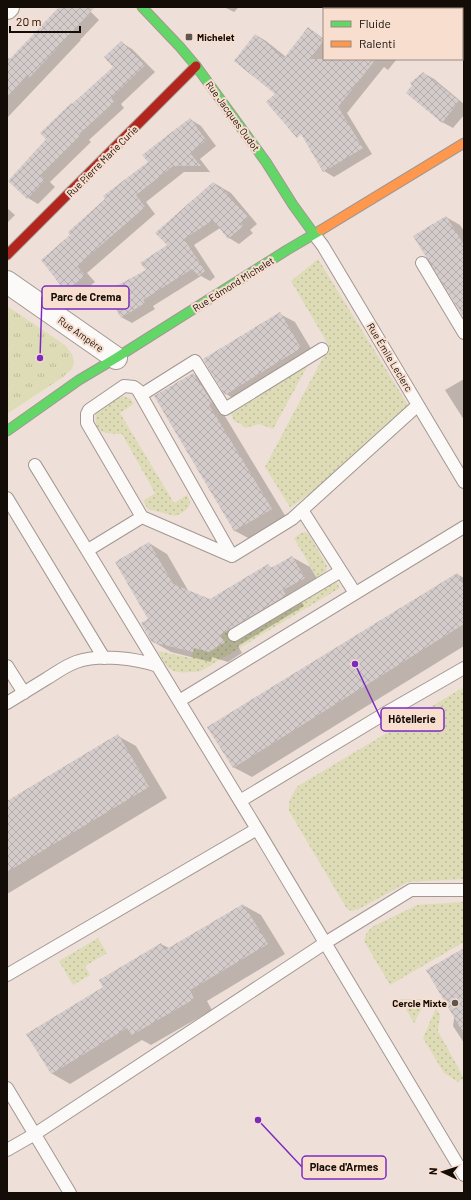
<svg xmlns="http://www.w3.org/2000/svg" width="471" height="1200" font-family="Barlow,sans-serif">
<style>
.grass{fill:url(#grass-dots)}
.park{fill:url(#park-tufts)}
.shadow{fill:#0003}
.building{fill:url(#building-cross-hatch)}
.lines{fill:none;stroke-linecap:round;stroke-linejoin:round}
.lane-casing{stroke:#a29791;stroke-width:14}
.street-casing{stroke:#a29791;stroke-width:24}
.fast-casing{stroke:#a29791;stroke-width:11}
.slow-casing{stroke:#a29791;stroke-width:11}
.jam-casing{stroke:#a29791;stroke-width:11}
.lane{stroke:#fcfaf9;stroke-width:12}
.street{stroke:#fcfaf9;stroke-width:22}
.fast{stroke:#63d668;stroke-width:9}
.slow{stroke:#ff974d;stroke-width:9}
.jam{stroke:#b3261e;stroke-width:9}
.poi-dot{fill:#605650;stroke:#f7decf;stroke-width:1.5}
.labels{text-anchor:middle;stroke-width:4;stroke-linejoin:round;paint-order:stroke}
.poi-label{font-size:10px;font-weight:bold;fill:#140c07;stroke:#f7decf;text-anchor:start}
.street-label{font-size:10px;fill:#140c07;stroke:#f7decf}
.leader{fill:none;stroke:#7b2cbf;stroke-width:1.5}
.callout-dot{fill:#7b2cbf;stroke:#f7decf;stroke-width:1.5}
.callout{fill:#f7decf;stroke:#7b2cbf;stroke-width:1.5}
.callout-label{font-size:11px;text-anchor:middle;font-weight:bold;fill:#140c07}
</style>
<defs>
<pattern id="grass-dots" width="8" height="8" patternUnits="userSpaceOnUse"><rect width="8" height="8" fill="#dedcb6"/><path d="M2 2h.1M6 6h.1" fill="none" stroke="#bebc9b" stroke-width="1.8" stroke-linecap="round"/></pattern>
<pattern id="park-tufts" width="24" height="20" patternUnits="userSpaceOnUse"><rect width="24" height="20" fill="#dedcb6"/><path d="M3 7l-1-3M5 7V3M7 7l1-3M15 17l-1-3M17 17v-4M19 17l1-3" fill="none" stroke="#bebc9b"/></pattern>
<pattern id="building-cross-hatch" width="8" height="8" patternUnits="userSpaceOnUse"><rect width="8" height="8" fill="#d4cbcb"/><path d="M0 0l8 8M0 8l8-8" fill="none" stroke="#b5adad"/></pattern>
</defs>
<rect width="100%" height="100%" fill="#eee0d8"/>
<path class="grass" d="M318,259L408,405L314,491L290,507L265,467L329,346L291,281Z
M308,362V365L273,429L259,424L245,428L241,424L234,421L230,412Z
M123,396L131,399L134,404L120,413L174,503L187,495L190,502V505C187,510 181,514 175,516L148,509L143,501L155,493L122,434C106,434 93,434 96,413C103,407 114,398 123,396Z
M306,532L310,536L327,566L326,572L317,578L294,538L301,533Z
M333,582H336L340,588L201,671C191,672 177,675 169,668C164,664 161,656 158,651L191,658L194,648L224,642L218,631L227,624L237,641Z
M464,687V879L408,882L359,909L352,911L347,909L289,811C288,800 292,794 298,786Z
M464,902V942L390,985L364,941L366,934L372,927L417,905Z
M98,938L107,953L85,966L90,975L73,985L59,961Z
M400,999H427L414,1023Z
M436,1008L440,1015L438,1031L464,1078L458,1082L444,1073L423,1038Z"/>
<path class="park" d="M7,306L65,345L72,354L74,362L72,369L63,377L7,414Z"/>
<path class="shadow" d="M61,7H86L99,20L80,40H81L7,118V59L8,58L11,60Z
M224,7H239L234,12Z
M464,26V42L462,41V28Z
M309,28L324,39V59H325L282,99L256,35L266,41L286,57Z
M122,43L132,49L155,72L121,104L124,108L89,140L91,142L50,182L55,187L38,204L28,198L48,139L72,105L115,67Z
M353,59H397L388,70L384,67L347,113L372,154L334,177L324,171L297,126Z
M423,73L434,79L464,104V115L453,128L442,122Z
M190,119L201,126L216,146L200,159L210,172H184L146,202L155,214L87,273L95,282L77,296L66,290L72,235L149,162Z
M214,183L231,193L257,224L250,230L253,233L239,244L229,238L220,228L194,245L215,277L210,281L201,276L153,306L155,309L132,323L121,317L148,271L169,245Z
M7,208L15,215L7,223Z
M446,217L460,225L464,231V316Z
M280,314L295,322L316,357L241,403L226,394Z
M193,374L209,383L223,413L286,517L250,539L235,531Z
M464,379V420L445,390Z
M149,543L167,554L189,592L210,601L268,566L273,568L292,557L310,567L323,588L301,601L304,606L238,646L242,653L228,662L212,657L211,662L171,652L152,641L149,620Z
M457,574L464,578V646L252,777L233,767Z
M118,736L136,746L167,798L7,894V802Z
M243,905L261,915L285,954L207,1001L212,1010L151,1045L142,1040L70,1084L51,1073L161,944L169,948Z
M464,950V1043L453,1026Z"/>
<path class="building" d="M59,7H95L29,78L27,75L7,97V62Z
M308,27L324,40L310,59H376L338,107L363,148L323,172L301,134L297,138L266,102L275,94L234,61L255,34L284,58Z
M121,41L145,65L111,98L114,102L79,134L81,135L40,175L45,180L27,199L8,181L46,139L40,133L71,103L72,104L113,67L104,57Z
M423,72L459,101L442,123L406,93L412,85L410,83Z
M190,118L206,140L190,153L201,166H173L136,195L145,207L77,266L85,276L65,291L41,260L70,235L68,232L105,199L103,196L148,162L142,155Z
M213,182L218,188L220,186L248,217L241,223L243,226L228,239L213,220L184,239L205,271L199,276L192,269L143,300L145,303L121,318L105,292L146,270L140,263L167,245L155,233Z
M446,216L464,245V318L413,236Z
M280,312L301,348L225,395L203,359Z
M193,373L212,402L209,405L272,509L234,531L154,396Z
M149,542L173,584L210,599L268,564L271,568L292,556L305,578L283,590L286,595L220,635L225,642L209,652L194,648L193,652L152,642L141,623L148,619L115,562Z
M457,573L464,585V624L233,768L207,727Z
M118,734L149,787L7,872V801Z
M243,904L268,944L190,990L194,999L132,1035L127,1028L51,1074L26,1034L103,987L99,980L161,943L165,950Z
M464,948V1034L426,970Z"/>
<g class="lines">
<defs>
<path id="lane" d="M314,234L323,246L464,482
M422,263L464,333
M141,395L195,361L225,409L322,349
M35,465L257,829L464,1175
M7,498L104,658
M302,510L418,405
M142,517L87,423V414L89,410L124,386L134,387L138,390L232,556
M88,550L142,517L232,556L292,519L302,510L355,593
M234,635L341,571
M7,666L24,693
M179,701L464,527
M7,703C20,695 33,687 46,679C56,673 65,666 76,662C99,654 135,658 158,666
M240,801L384,714L464,668
M7,975L257,829
M7,1088L70,1193
M7,1150L35,1134L325,943L411,890H464"/>
<path id="street" d="M7,8L8,7
M7,282L116,358"/>
<path id="fast" d="M142,7L180,47L196,66L266,162L293,205L314,234
M7,431L79,380L116,358L287,250L321,230"/>
<path id="slow" d="M321,230L464,143"/>
<path id="jam" d="M7,255L196,66"/>
</defs>
<use href="#lane" class="lane-casing"/>
<use href="#street" class="street-casing"/>
<use href="#fast" class="fast-casing"/>
<use href="#slow" class="slow-casing"/>
<use href="#jam" class="jam-casing"/>
<use href="#lane" class="lane"/>
<use href="#street" class="street"/>
<use href="#fast" class="fast"/>
<use href="#slow" class="slow"/>
<use href="#jam" class="jam"/>
</g>
<g class="poi-dot">
<rect x="185" y="33" width="8" height="8" rx="2"/>
<circle cx="455" cy="1003" r="4"/>
</g>
<g class="labels">
<g class="poi-label">
<text x="197" y="41">Michelet</text>
<text x="447" y="1007" text-anchor="end">Cercle Mixte</text>
</g>
<g class="street-label">
<text transform="translate(233 116) rotate(54)" y="4">Rue Jacques Oudot</text>
<text transform="translate(102 161) rotate(-45)" y="4">Rue Pierre Marie Curie</text>
<text transform="translate(233 284) rotate(-32)" y="4">Rue Edmond Michelet</text>
<text transform="translate(81 334) rotate(35)" y="4">Rue Ampère</text>
<text transform="translate(390 357) rotate(59)" y="4">Rue Émile Leclerc</text>
</g>
</g>
<path class="leader" d="M40 358L42 297M355 664L381 719M258 1120L302 1167"/>
<g class="callout-dot">
<circle cx="40" cy="358" r="4"/>
<circle cx="355" cy="664" r="4"/>
<circle cx="258" cy="1120" r="4"/>
</g>
<g class="callout">
<rect x="42" y="286" width="87" height="23" rx="4"/>
<rect x="381" y="708" width="63" height="23" rx="4"/>
<rect x="302" y="1156" width="84" height="23" rx="4"/>
</g>
<g class="callout-label">
<text x="86" y="301">Parc de Crema</text>
<text x="412" y="723">Hôtellerie</text>
<text x="344" y="1171">Place d'Armes</text>
</g>
<rect width="471" height="1200" fill="none" stroke="#140c07" stroke-width="16"/>
<rect x="323" y="8" width="140" height="52" fill="#f7decf" stroke="#9c8a7f"/>
<rect x="331" y="21" width="20" height="6" fill="#63d668" stroke="#9c8a7f"/>
<text x="359" y="28" font-size="12" fill="#140c07">Fluide</text>
<rect x="331" y="41" width="20" height="6" fill="#ff974d" stroke="#9c8a7f"/>
<text x="359" y="48" font-size="12" fill="#140c07">Ralenti</text>
<g transform="translate(443 1172) rotate(274)" stroke="#f7decf" stroke-width="3" paint-order="stroke">
<path d="M0-3L7 15L0 10L-7 15Z" fill="#140c07"/>
<text y="-6" font-size="11" font-weight="bold" text-anchor="middle" fill="#140c07">N</text>
</g>
<path d="M10 26v6h70v-6" fill="none" stroke="#140c07" stroke-width="2"/>
<text x="16" y="26" font-size="12" fill="#140c07" stroke="#f7decf" stroke-width="3" paint-order="stroke">20 m</text>
</svg>
